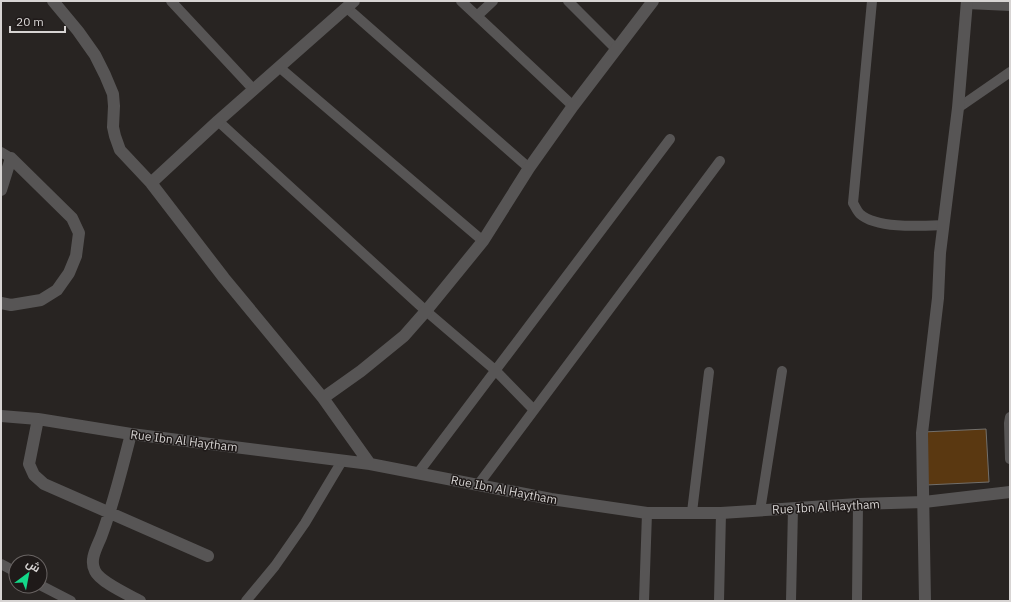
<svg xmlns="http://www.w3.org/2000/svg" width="1011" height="602" font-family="'IBM Plex Sans',Cairo,sans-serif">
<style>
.building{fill:#5a3811;stroke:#726f6b}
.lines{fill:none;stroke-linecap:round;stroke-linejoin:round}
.lane{stroke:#575555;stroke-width:10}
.street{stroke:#575555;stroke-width:12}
.labels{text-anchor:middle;stroke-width:3;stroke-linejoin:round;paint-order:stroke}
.street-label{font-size:12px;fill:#d7d4d3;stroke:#1f1a19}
</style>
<rect width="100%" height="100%" fill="#282422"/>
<path class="building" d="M986,429L989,482L926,485L923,432Z"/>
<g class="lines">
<path class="lane" d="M171,1L254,90
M461,1L573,106
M568,1L616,49
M872,1L853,203C855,206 857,211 860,214C877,229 921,226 943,225
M967,4L1010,6
M347,8L529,168
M477,16L493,1
M279,67L483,241
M958,108L1010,72
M218,121L426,311L495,370L534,410
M1,152L11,158
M1010,417L1009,423L1010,459
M418,473L670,139
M478,485L720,161
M760,511L782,371
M692,512L709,372
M1,564L16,572
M40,585L71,601
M246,601L275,566L305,523L342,461
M644,601L647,513
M719,601L721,513
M791,601L793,508
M857,601L858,504"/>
<path class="street" d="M53,1L78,31L95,55L105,75L113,94L114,106L113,127L115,136L120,150L151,183L224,278L323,398L370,464
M151,183L218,121L354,1
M1,190L11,158L72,218L79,233L76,256L69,273L57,290L41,300L11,305L1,303
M323,398L361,371L404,336L426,311L483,241L529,168L573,106L653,1
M1,416L38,419L131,434L370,464L551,499L647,513H721L858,504L924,502L1010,492
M38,419L29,464L34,475L44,484L208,556
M131,434C122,468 114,503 101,537C97,547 89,560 95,571C100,582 129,595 140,601
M925,601L922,433L938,298L940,253L958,108L967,1"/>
</g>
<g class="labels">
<g class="street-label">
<text transform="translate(184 441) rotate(7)" y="4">Rue Ibn Al Haytham</text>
<text transform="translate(504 490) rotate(11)" y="4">Rue Ibn Al Haytham</text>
<text transform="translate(826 507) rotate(-3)" y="4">Rue Ibn Al Haytham</text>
</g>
</g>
<rect width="1011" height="602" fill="none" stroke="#d7d4d3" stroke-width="4"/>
<g transform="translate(28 574) rotate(32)"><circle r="19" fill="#1f1a19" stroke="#696463"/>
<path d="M0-3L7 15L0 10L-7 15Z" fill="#13d989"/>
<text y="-6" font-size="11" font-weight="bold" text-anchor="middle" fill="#d7d4d3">ش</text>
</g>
<path d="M10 26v6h55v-6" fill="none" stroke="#d7d4d3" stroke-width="2"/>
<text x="16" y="26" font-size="12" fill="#d7d4d3" stroke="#1f1a19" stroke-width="3" paint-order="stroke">20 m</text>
</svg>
